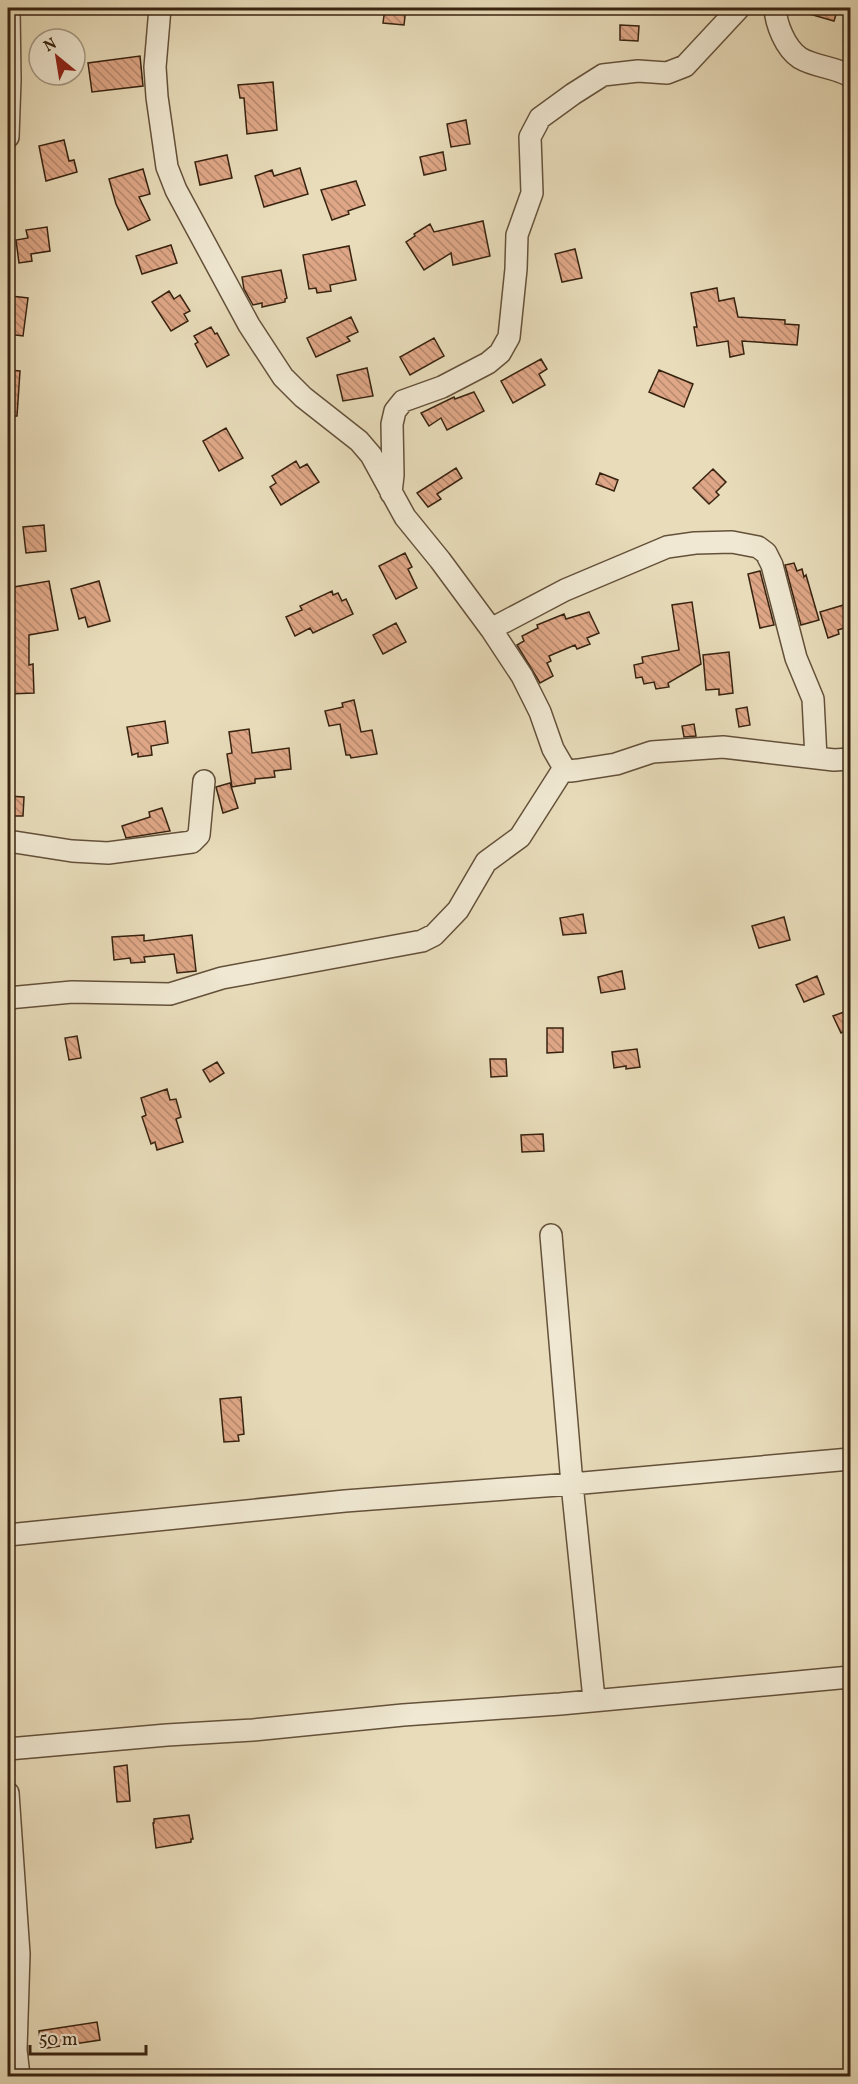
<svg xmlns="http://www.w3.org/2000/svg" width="858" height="2084" font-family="Vollkorn,serif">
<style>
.building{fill:url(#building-back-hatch);stroke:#382310;stroke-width:1.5}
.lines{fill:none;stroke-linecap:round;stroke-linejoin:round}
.minor-casing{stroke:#64513a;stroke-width:24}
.minor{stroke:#f0e8d2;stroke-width:21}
</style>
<defs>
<pattern id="building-back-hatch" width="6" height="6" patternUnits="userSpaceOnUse" patternTransform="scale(1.5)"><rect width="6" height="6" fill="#dfa787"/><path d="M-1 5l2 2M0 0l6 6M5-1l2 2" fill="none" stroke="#b6886d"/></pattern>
</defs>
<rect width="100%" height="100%" fill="#e8dcba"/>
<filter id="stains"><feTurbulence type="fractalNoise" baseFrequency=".00333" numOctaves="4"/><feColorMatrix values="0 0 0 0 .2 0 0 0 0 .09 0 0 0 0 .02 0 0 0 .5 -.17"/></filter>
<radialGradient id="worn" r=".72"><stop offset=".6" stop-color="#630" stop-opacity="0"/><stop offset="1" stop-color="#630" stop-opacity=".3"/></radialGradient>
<path class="building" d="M385,8H406L404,25L383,23Z
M800,8H838L834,21L799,11Z
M620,25L639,26L638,41L620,40Z
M140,56L143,86L92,92L88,63Z
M273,82L277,130L247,134L244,98H240L238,85Z
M466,120L470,144L451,147L447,124Z
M64,140L69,161L74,160L77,172L46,181L39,146Z
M443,152L446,170L424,175L420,157Z
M227,155L232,178L200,185L195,162Z
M300,168L308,194L264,207L255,176L272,170L274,176Z
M143,169L150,194L139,197L150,220L128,230L116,204L109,179Z
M356,181L365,205L348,211L349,214L332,220L321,190Z
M483,221L490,256L453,265L451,253L424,270L406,242L415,236L414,234L430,224L434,232Z
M47,227L50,251L31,254L32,261L19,263L16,240L28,238L26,230Z
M171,245L177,263L142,274L136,256Z
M349,246L356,280L330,285L331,291L317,293L316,288L309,289L303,255Z
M575,249L582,278L562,282L555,254Z
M281,270L287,298L285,299V302L262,307V303L253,305L244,289L242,277Z
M717,288L719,301L734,298L738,317L785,320V324L799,325L797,345L742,341L744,354L730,357L728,341L697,346L694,327H697L691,293Z
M169,291L174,299L180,295L190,311L184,314L188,321L171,331L152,302Z
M11,296L28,298L23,336L8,334Z
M351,317L358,332L347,337L350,341L316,357L307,338Z
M211,327L215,334L217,333L229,355L207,367L195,344L198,342L194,336Z
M434,338L444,356L410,375L400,357Z
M541,359L547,369L539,374L545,385L513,403L501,381Z
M367,368L373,396L343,401L337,375Z
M8,370L20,371L17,416H8Z
M659,370L693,384L684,407L649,392Z
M474,392L484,411L447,430L441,418L429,426L421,413L454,397L455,399Z
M226,428L243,458L219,471L203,441Z
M296,461L300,468L307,464L319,482L281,505L270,487L276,483L272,476Z
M456,468L462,478L437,494L441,499L428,507L417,493Z
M713,469L726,482L716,492L719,495L709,504L693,488Z
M600,473L618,480L614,491L596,484Z
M44,525L46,551L26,553L23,527Z
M405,553L412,567L408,569L417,588L396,599L379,566Z
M794,563L797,571L802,569L804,577L806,575L819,620L801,625L785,565Z
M760,571L774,625L760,628L748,574Z
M49,581L58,630L29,635V665L33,664L34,693L8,694V588Z
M99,581L110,621L88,627L85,617L79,619L71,589Z
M332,591L333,595L338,593L342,601L346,599L353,614L313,633L310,628L295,636L286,617L302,610L300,606Z
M692,602L701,664L668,683L669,687L656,689L654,682L644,684L642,677L636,678L634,665L643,663L642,657L679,650L672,605Z
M850,603V626L838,630L839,634L828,638L820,612Z
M589,612L599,633L587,638L590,644L577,649L575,645L549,656L551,661L547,663L553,676L540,683L517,645L524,641L522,636L538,628L537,625L564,614L566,619Z
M396,623L406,642L383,654L373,635Z
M729,652L733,693L719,695V689L706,690L703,655Z
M354,700L361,732L372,730L377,754L351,758L350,755H346L340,724L329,726L325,711L343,707L342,703Z
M747,707L750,725L739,727L736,709Z
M165,721L168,743L151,746L152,755L138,757V753L132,755L127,727Z
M694,724L696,736L684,737L682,726Z
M249,729L252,753L289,748L291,769L274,771L275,777L255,779V783L232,787L227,754L232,753L229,732Z
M230,783L238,808L223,813L216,787Z
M8,796L24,797L23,816H8Z
M162,808L170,831L126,838L122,826L150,817L149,812Z
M583,914L586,933L563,935L560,918Z
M784,917L790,940L759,948L752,926Z
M144,935V941L192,935L196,971L177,973L174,954L144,957L145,962L131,963L130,958L114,960L112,937Z
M622,971L625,989L601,993L598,977Z
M817,976L824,994L804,1002L796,985Z
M844,1012L850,1028L841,1033L833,1016Z
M547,1028H563V1052L547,1053Z
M77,1036L81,1058L69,1060L65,1038Z
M637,1049L640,1067L626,1069V1066L614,1068L612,1052Z
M490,1059H506L507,1076L491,1077Z
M217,1062L224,1073L210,1082L203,1070Z
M167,1089L170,1100L176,1099L181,1117L176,1119L183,1142L157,1150L155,1142L151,1144L142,1117L146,1115L141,1098Z
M543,1134L544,1151L522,1152L521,1135Z
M241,1397L244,1434L238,1435L239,1441L224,1442L220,1399Z
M127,1765L130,1801L117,1802L114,1767Z
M189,1815L193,1839H191V1842L156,1848L153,1823H154V1819Z
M97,2022L100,2040L41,2049L39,2031Z"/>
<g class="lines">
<defs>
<path id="minor" d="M160,8L155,67L157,97L167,167L176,190L249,325L283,377L303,397L359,441L371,455L405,517L440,560L491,629L522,676L540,712L553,749L564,768L570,771L578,770L616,764L652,752L723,747L834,760L850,759
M775,8C776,24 785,48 800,58C815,67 835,67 850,76
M8,137L10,80L9,8
M391,493L393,475L392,424L395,411L403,401L442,387L488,363L500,353L509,337L516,269L517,235L532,193L530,137L540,118L573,94L603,75L638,71L667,73L685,66L739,8
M491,629L565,590L667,547L695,543L732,542L758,547L766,553L772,565L796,658L813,699L816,758
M8,841L72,851L108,853L192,842L199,835L204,781
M8,998L72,992L170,994L222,978L422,941L434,935L458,910L486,862L520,837L564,768
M551,1235L572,1484L594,1699
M8,1535L345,1501L572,1484L850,1459
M8,1749L167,1735L253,1730L403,1715L560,1704L850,1677
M8,1793L19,1954L16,2050L19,2076"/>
</defs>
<use href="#minor" class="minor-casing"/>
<use href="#minor" class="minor"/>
</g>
<rect width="858" height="2084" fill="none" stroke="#e8dcba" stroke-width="30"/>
<rect x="9" y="9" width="840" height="2066" fill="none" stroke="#382310" stroke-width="3"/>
<rect x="15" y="15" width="828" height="2054" fill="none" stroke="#382310" stroke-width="1.5"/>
<g transform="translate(57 57) rotate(330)"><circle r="28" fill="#f0e8d2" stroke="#a69984" stroke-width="1.5"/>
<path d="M0-4.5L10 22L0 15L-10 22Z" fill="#8f2418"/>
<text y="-9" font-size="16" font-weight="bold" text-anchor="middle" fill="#382310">N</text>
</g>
<path d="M30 2045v9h116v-9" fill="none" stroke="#382310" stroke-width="3"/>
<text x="39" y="2045" font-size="18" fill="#382310" stroke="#f0e8d2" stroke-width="4.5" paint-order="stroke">50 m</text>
<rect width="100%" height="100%" filter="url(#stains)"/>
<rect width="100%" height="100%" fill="url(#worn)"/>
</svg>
